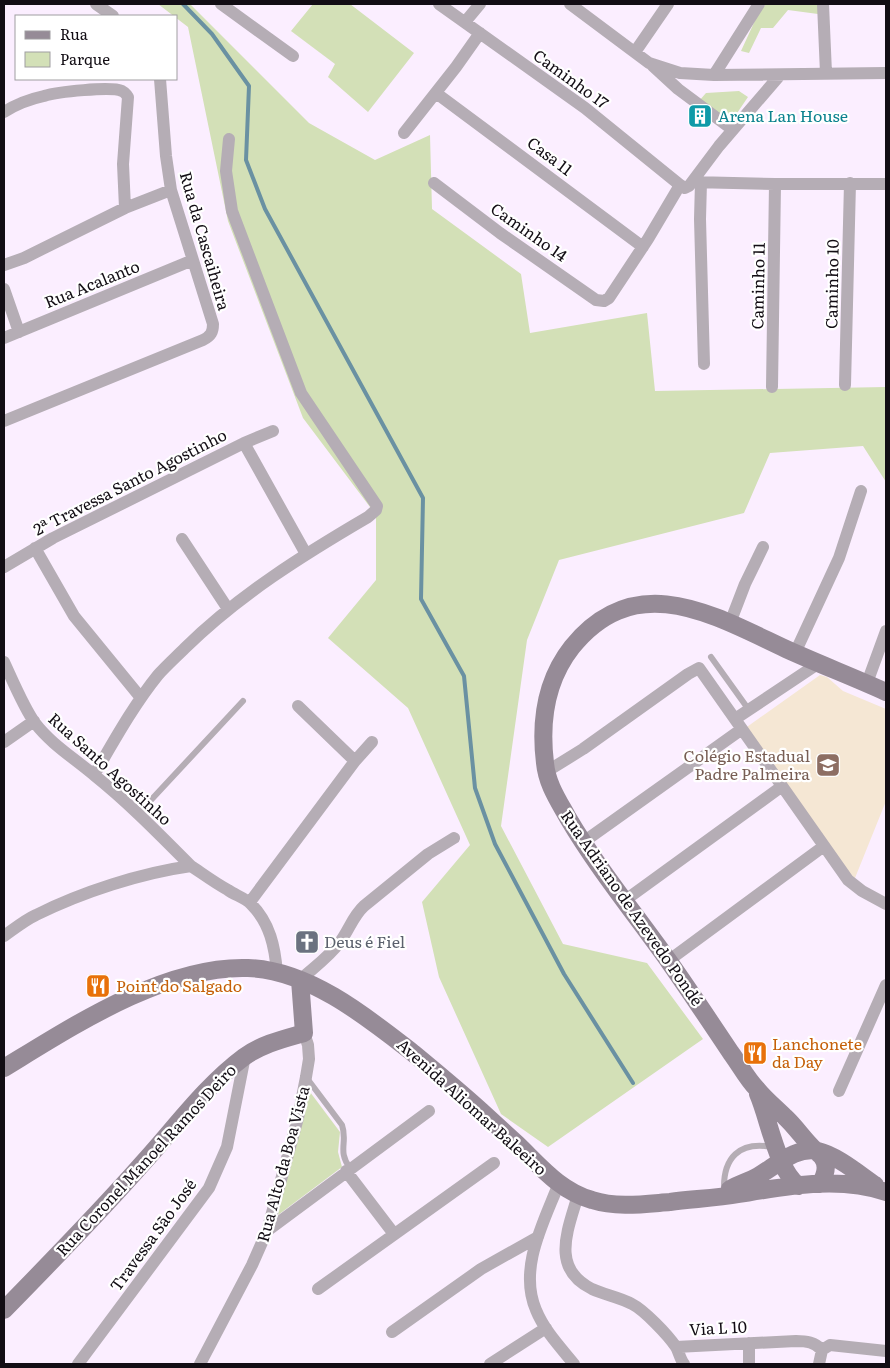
<svg xmlns="http://www.w3.org/2000/svg" width="890" height="1368" font-family="Literata,serif">
<style>
.education{fill:#f5e7d4}
.green{fill:#d3e0b7}
.lines{fill:none;stroke-linecap:round;stroke-linejoin:round}
.stream{stroke:#6a91a2;stroke-width:4}
.lane{stroke:#b5adb5;stroke-width:6}
.street{stroke:#b5adb5;stroke-width:12}
.secondary{stroke:#968b97;stroke-width:18}
.labels{text-anchor:middle;stroke-width:4.5;stroke-linejoin:round;paint-order:stroke}
.street-label{font-size:16px;fill:#120d14;stroke:#fff}
.culture-label{font-size:16px;fill:#0d838f;stroke:#fff;text-anchor:start}
.education-label{font-size:16px;fill:#785e54;stroke:#fff;text-anchor:end}
.worship-label{font-size:16px;fill:#5b616d;stroke:#fff;text-anchor:start}
.food-label{font-size:16px;fill:#c56008;stroke:#fff;text-anchor:start}
</style>
<rect width="100%" height="100%" fill="#fbeeff"/>
<path class="education" d="M820,675L827,677L843,691L886,709V801L853,883L744,729Z"/>
<path class="green" d="M158,4H190L309,123L375,160L430,135L432,209L521,274L530,333L647,313L655,391L886,387V482L863,446L770,453L744,513L559,560L527,640L501,826L563,944L647,963L703,1039L548,1147L501,1114L439,977L422,902L470,845L408,708L328,638L376,580V515L303,418L228,221L188,27Z
M313,4H350L414,53L368,112L328,77L335,64L291,31Z
M766,4H819L818,14L788,10L773,28H761L749,53L741,51L758,14Z
M739,91L748,97L731,122L699,101L706,93Z
M310,1092L340,1132L338,1152L342,1167L278,1215L283,1188Z"/>
<g class="lines">
<path class="stream" d="M183,4L212,34L249,86L246,160L265,209L423,498L421,599L464,676L475,788L495,844L564,974L633,1083"/>
<path class="lane" d="M711,657L749,710
M138,814L243,701
M306,1077L342,1125C348,1142 337,1151 350,1168
M724,1190C723,1158 739,1141 772,1147"/>
<path class="street" d="M96,4L113,16
M221,4L293,56
M439,4L585,108L680,185L685,188L689,186L719,146L780,75
M570,4L649,63L680,73L714,75L886,73
M823,4L826,73
M465,22L480,4
M635,52L668,4
M653,66L678,89L733,130
M714,75L759,4
M436,93L643,247
M4,112C15,105 30,99 44,96C57,92 111,86 122,91C126,93 125,93 128,97L123,164L125,208
M404,133L456,67L480,33
M692,182L775,184H886
M701,182L700,219L704,364
M434,183L500,233L596,300L604,301L609,298L648,239L680,185
M4,265L24,258L125,208L171,190
M4,289L19,332
M4,338L193,260
M845,385L850,183
M772,387L775,184
M4,421L203,340C211,336 213,332 213,324L171,190L166,156L160,79
M244,443L306,554
M182,539L228,609
M35,548L74,616L141,698
M4,567L53,538L244,443L273,431
M730,623L745,584L763,547
M795,653L839,558L861,491
M4,662C12,679 24,708 35,723C51,744 74,758 94,775C129,803 160,835 191,866
M867,683L886,631
M298,706L355,761
M735,719L819,663
M4,742L34,721
M546,772L583,749L688,674L699,668L848,880L862,891L886,904
M94,775C114,741 133,706 158,675C166,666 176,657 185,648C239,595 303,555 368,517L376,510L377,506L301,393L232,211L226,171L229,139
M582,843L742,729
M624,901L781,787
M250,902L355,761L372,742
M4,936C14,929 25,920 36,915C82,892 141,873 191,866C203,874 215,883 228,890C235,895 245,898 251,904C270,923 275,947 277,973
M668,961L824,846
M300,980C313,968 329,957 340,942C349,930 353,916 364,906L428,854L454,838
M839,1091L886,985
M346,1171L394,1234
M559,1183C544,1222 518,1268 536,1310C544,1330 560,1347 574,1364
M578,1195C568,1230 550,1268 592,1289C605,1295 619,1297 632,1304C644,1310 668,1335 676,1347C679,1352 680,1359 684,1364
M267,1231L429,1111
M318,1289L494,1163
M392,1332L481,1269L538,1237
M749,1343V1364
M676,1347L796,1341C806,1341 815,1342 822,1350
M78,1364L209,1188L227,1147L245,1056
M200,1364L252,1265L267,1231L298,1118L306,1077L309,1059L308,1045L304,1033
M490,1364L546,1328
M819,1364L822,1350L830,1345L886,1351"/>
<path class="secondary" d="M4,1068C73,1026 165,965 248,968C309,970 367,1017 413,1053C436,1072 459,1091 481,1111C493,1122 505,1133 517,1144C540,1166 560,1191 592,1200C617,1208 644,1204 670,1202C693,1199 717,1198 739,1194C788,1186 839,1176 886,1192
M758,1094C769,1119 777,1171 799,1186
M820,1184C825,1176 829,1166 822,1157C820,1154 817,1153 815,1150C804,1140 796,1127 785,1117C776,1108 765,1099 757,1089C747,1079 740,1065 731,1053C711,1023 691,993 670,963C636,915 598,869 568,818C558,800 547,784 545,763C540,722 546,680 572,647C636,568 713,615 786,649C819,664 853,677 886,692
M730,1189C739,1184 749,1181 758,1176C776,1166 796,1146 818,1151C836,1155 859,1174 875,1185
M4,1310C51,1262 98,1214 142,1164C175,1128 205,1086 244,1057C262,1044 283,1039 304,1033L300,980"/>
</g>
<defs>
<symbol id="building-square" viewBox="-11 -11 22 22"><rect x="-9" y="-9" width="18" height="18" rx="4" fill="#0f9aa8" stroke="#fff"/><path d="M-4-6H4V6H1V3H-1V6H-4ZM-2.5-4.3h1.7v1.8h-1.7ZM.8-4.3h1.7v1.8H.8ZM-2.5-1h1.7V.8h-1.7ZM.8-1h1.7V.8H.8Z" fill="#fff"/></symbol>
<symbol id="school-square" viewBox="-11 -11 22 22"><rect x="-9" y="-9" width="18" height="18" rx="4" fill="#8d6e63" stroke="#fff"/><path d="M0-5L7-2L0 1L-7-2ZM-4 1L0 2.5L4 1V4Q0 6-4 4Z" fill="#fff"/></symbol>
<symbol id="church-square" viewBox="-11 -11 22 22"><rect x="-9" y="-9" width="18" height="18" rx="4" fill="#6b7280" stroke="#fff"/><path d="M-1.2-6h2.4v3.5h3.3v2.4h-3.3V6h-2.4V-.1h-3.3v-2.4h3.3Z" fill="#fff"/></symbol>
<symbol id="restaurant-square" viewBox="-11 -11 22 22"><rect x="-9" y="-9" width="18" height="18" rx="4" fill="#e8710a" stroke="#fff"/><path d="M-5-6h1v4h1v-4h1v4h1v-4h1v5L-1.5 .5V6h-2V.5L-5-1ZM5-6V6H3V1.5H1.5Q1.5-4 5-6Z" fill="#fff"/></symbol>
</defs>
<g fill-rule="evenodd">
<use href="#building-square" x="686" y="102" width="28" height="28"/>
<use href="#school-square" x="814" y="751" width="28" height="28"/>
<use href="#church-square" x="293" y="928" width="28" height="28"/>
<use href="#restaurant-square" x="84" y="972" width="28" height="28"/>
<use href="#restaurant-square" x="741" y="1039" width="28" height="28"/>
</g>
<g class="labels">
<g class="street-label">
<text transform="translate(571 79) rotate(36)" y="6">Caminho 17</text>
<text transform="translate(550 156) rotate(37)" y="6">Casa 11</text>
<text transform="translate(529 232) rotate(35)" y="6">Caminho 14</text>
<text transform="translate(205 241) rotate(74)" y="6">Rua da Cascaiheira</text>
<text transform="translate(92 284) rotate(-22)" y="6">Rua Acalanto</text>
<text transform="translate(832 284) rotate(-89)" y="6">Caminho 10</text>
<text transform="translate(758 286) rotate(-89)" y="6">Caminho 11</text>
<text transform="translate(130 482) rotate(-27)" y="6">2ª Travessa Santo Agostinho</text>
<text transform="translate(110 769) rotate(42)" y="6">Rua Santo Agostinho</text>
<text transform="translate(632 908) rotate(55)" y="6">Rua Adriano de Azevedo Pondé</text>
<text transform="translate(472 1107) rotate(42)" y="6">Avenida Aliomar Baleeiro</text>
<text transform="translate(146 1160) rotate(-47)" y="6">Rua Coronel Manoel Ramos Deiro</text>
<text transform="translate(283 1164) rotate(-75)" y="6">Rua Alto da Boa Vista</text>
<text transform="translate(153 1235) rotate(-54)" y="6">Travessa São José</text>
<text transform="translate(718 1328) rotate(-3)" y="6">Via L 10</text>
</g>
<g class="culture-label">
<text x="718" y="122">Arena Lan House</text>
</g>
<g class="education-label">
<text x="810" y="762">Colégio Estadual<tspan x="810" dy="18">Padre Palmeira</tspan></text>
</g>
<g class="worship-label">
<text x="324" y="948">Deus é Fiel</text>
</g>
<g class="food-label">
<text x="116" y="992">Point do Salgado</text>
<text x="772" y="1050">Lanchonete<tspan x="772" dy="18">da Day</tspan></text>
</g>
</g>
<rect width="890" height="1368" fill="none" stroke="#120d14" stroke-width="10"/>
<rect x="15" y="15" width="162" height="65" fill="#ffffff" stroke="#a09ea1"/>
<rect x="25" y="31" width="25" height="8" fill="#968b97" stroke="#a09ea1"/>
<text x="60" y="40" font-size="15" fill="#120d14">Rua</text>
<rect x="25" y="52" width="25" height="15" fill="#d3e0b7" stroke="#a09ea1"/>
<text x="60" y="65" font-size="15" fill="#120d14">Parque</text>
</svg>
